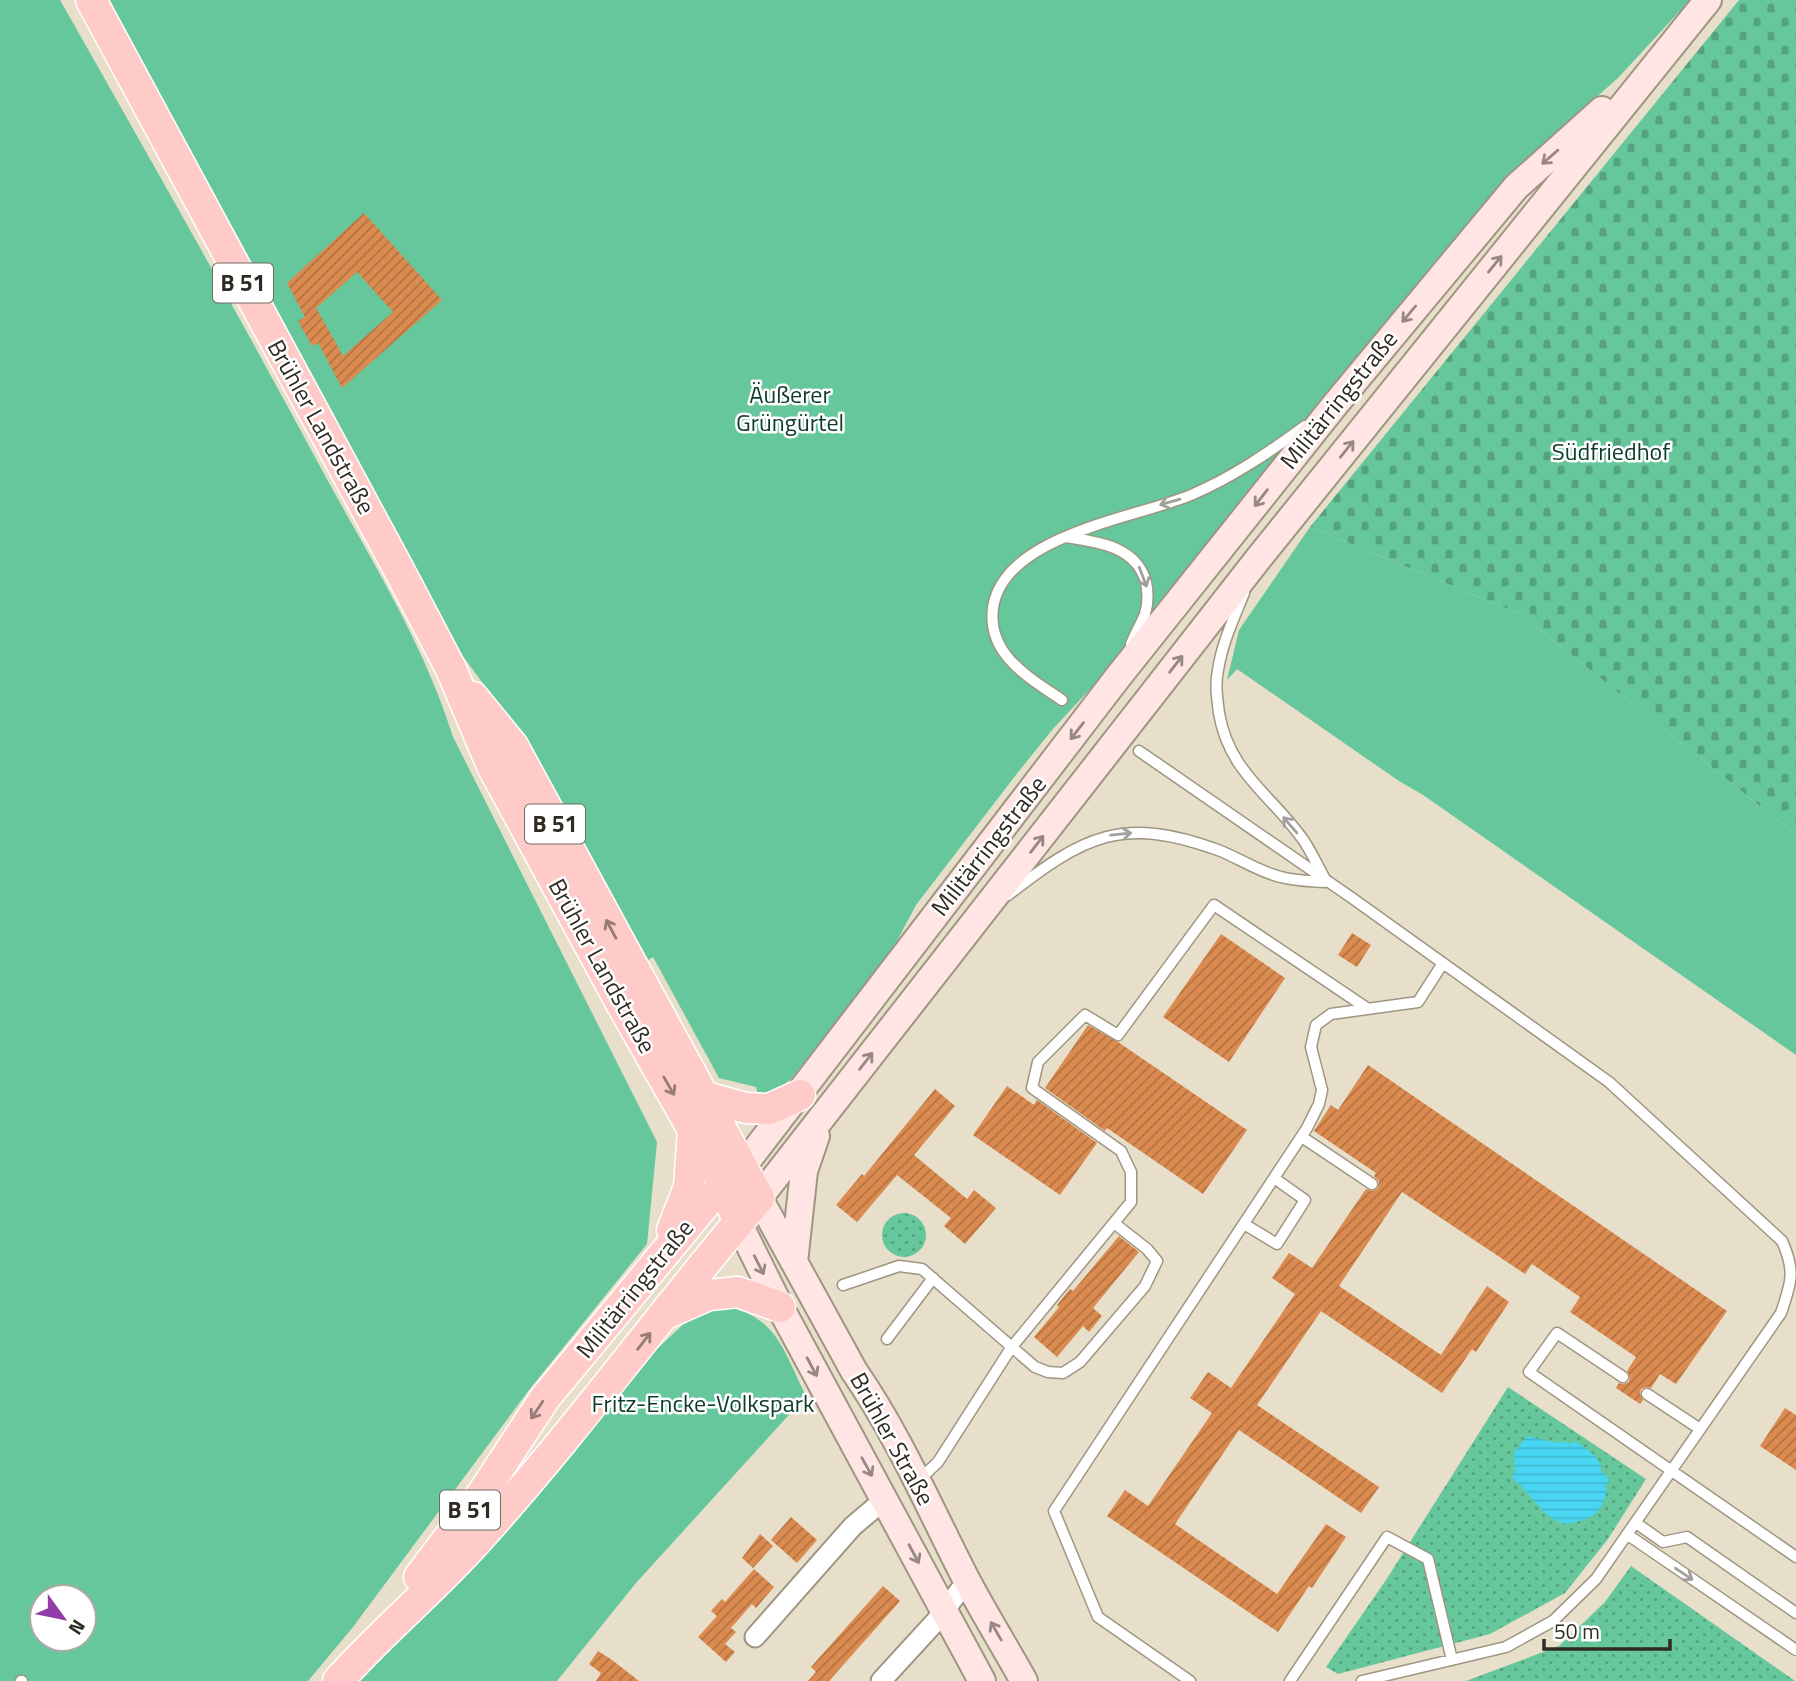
<svg xmlns="http://www.w3.org/2000/svg" width="1796" height="1681" font-family="'Titillium Web',sans-serif">
<style>
.grass{fill:url(#grass-dots)}
.cemetery{fill:url(#cemetery-stones)}
.park{fill:#65c79b;fill-rule:evenodd}
.water{fill:url(#water-rules)}
.building{fill:url(#building-hatch);fill-rule:evenodd}
.lines{fill:none;stroke-linecap:round;stroke-linejoin:round}
.lane-casing{stroke:#9e9682;stroke-width:13}
.street-casing{stroke:#9e9682;stroke-width:23}
.secondary-casing{stroke:#9e9682;stroke-width:30}
.primary-casing{stroke:#fff;stroke-width:33}
.lane{stroke:#fff;stroke-width:10}
.street{stroke:#fff;stroke-width:19}
.secondary{stroke:#ffe5e3;stroke-width:26}
.primary{stroke:#fecbc8;stroke-width:30}
.oneway{stroke:#978883}
.oneway2{stroke:#a1a09c}
.oneway3{stroke:#967b76}
.labels{text-anchor:middle;stroke-width:5;stroke-linejoin:round;paint-order:stroke}
.shield{fill:#fff;stroke:#6d6b65;stroke-width:2}
.shield-label{font-size:23px;font-weight:bold;fill:#2f2b23}
.park-label{font-size:24px;fill:#0d3d2a;stroke:#fff}
.street-label{font-size:24px;fill:#2f2b23;stroke:#fff}
</style>
<defs>
<pattern id="grass-dots" width="8" height="8" patternUnits="userSpaceOnUse" patternTransform="scale(1.75)"><rect width="8" height="8" fill="#65c79b"/><path d="M2 2h.1M6 6h.1" fill="none" stroke="#54a27e" stroke-width="1.8" stroke-linecap="round"/></pattern>
<pattern id="cemetery-stones" width="16" height="16" patternUnits="userSpaceOnUse" patternTransform="scale(1.75)"><rect width="16" height="16" fill="#65c79b"/><path d="M2 7V4a2 2 0 0 1 4 0v3zM10 15v-3a2 2 0 0 1 4 0v3z" fill="#54a27e"/></pattern>
<pattern id="water-rules" width="6" height="5" patternUnits="userSpaceOnUse" patternTransform="scale(1.75)"><rect width="6" height="5" fill="#48d6f2"/><path d="M0 2.5h6" fill="none" stroke="#3fb8cf"/></pattern>
<pattern id="building-hatch" width="6" height="6" patternUnits="userSpaceOnUse" patternTransform="scale(1.75)"><rect width="6" height="6" fill="#db8b4f"/><path d="M-1 1l2-2M0 6l6-6M5 7l2-2" fill="none" stroke="#b27241"/></pattern>
</defs>
<rect width="100%" height="100%" fill="#e8dfca"/>
<path class="grass" d="M882 1235a22 22 0 1 1 44 0a22 22 0 1 1-44 0Z
M1508,1387L1646,1479L1608,1539L1565,1593L1490,1634L1338,1674L1326,1667L1388,1577Z
M1631,1566L1795,1681H1466L1559,1646L1605,1602Z"/>
<path class="cemetery" d="M1739,0H1796V835L1520,614L1310,527Z"/>
<path class="park" d="M0,0H60C149,157 238,313 323,472C370,558 424,644 453,737L657,1142L647,1244L529,1390L353,1627L308,1681H0ZM42,1597H84V1639H42Z
M103,0H1690L1618,78L1512,172L1419,281L1145,630L1052,730L1019,771L916,905L890,954L791,1079L775,1092L759,1098L756,1087L719,1078L653,957L643,963L509,719L446,633Z
M1310,527L1520,614L1796,835V1055L1423,795L1399,781L1237,669L1227,680L1239,630Z
M706,1303C775,1311 779,1341 806,1396L636,1583L557,1681H356L484,1549L657,1349Z"/>
<path class="water" d="M1527,1436L1557,1443L1561,1441L1572,1444L1575,1441C1586,1449 1602,1457 1601,1472L1607,1476L1609,1484L1604,1486L1607,1489C1605,1501 1599,1515 1586,1519C1581,1520 1575,1523 1570,1523C1547,1527 1529,1489 1512,1478L1515,1471L1514,1453Z"/>
<path class="building" d="M364,213L442,300L342,388L318,343L312,346L298,321L305,317L287,283ZM357,272L393,312L343,356L316,308Z
M1352,933L1371,945L1357,967L1338,955Z
M1221,934L1285,978L1229,1062L1163,1017Z
M1088,1025L1118,1042L1247,1130L1203,1194L1107,1128L1105,1131L1045,1088Z
M1368,1065L1727,1311L1676,1384L1660,1374L1651,1388L1647,1387L1641,1389L1640,1394L1643,1400L1640,1404L1616,1388L1619,1383L1623,1384L1629,1382L1630,1377L1627,1371L1636,1357L1570,1312L1580,1297L1532,1264L1525,1274L1402,1192L1339,1286L1441,1355L1487,1286L1509,1302L1476,1352L1472,1349L1442,1393L1321,1311L1257,1405L1379,1487L1361,1513L1239,1430L1175,1524L1277,1594L1326,1524L1346,1537L1312,1588L1309,1586L1278,1632L1107,1516L1125,1490L1148,1506L1212,1413L1190,1398L1208,1372L1231,1388L1295,1294L1272,1278L1289,1253L1312,1268L1366,1189L1372,1191L1378,1188L1379,1181L1374,1176L1376,1173L1314,1131L1331,1105L1338,1110Z
M1007,1086L1034,1105L1037,1100L1097,1143L1060,1195L973,1135Z
M935,1089L955,1106L914,1155L967,1199L974,1190L996,1208L965,1244L944,1226L951,1218L897,1175L857,1222L836,1205L862,1174L864,1176Z
M1119,1236L1139,1252L1093,1308L1102,1316L1089,1332L1083,1326L1057,1357L1034,1337L1059,1307L1057,1305L1070,1289L1073,1291Z
M1785,1408L1796,1415V1470L1760,1446Z
M791,1517L817,1540L797,1563L771,1540Z
M760,1534L773,1546L753,1568L742,1558Z
M754,1569L774,1587L756,1608L752,1604L731,1628L736,1632L725,1644L735,1652L726,1662L698,1637L717,1616L711,1611L722,1599L725,1602Z
M883,1586L900,1601L829,1681H808L816,1672L811,1667Z
M598,1651L612,1660L639,1681H596L601,1673L589,1664Z"/>
<g class="lines">
<defs>
<path id="lane" d="M1066,537C1098,542 1136,546 1146,582C1148,592 1148,604 1145,614C1141,624 1135,634 1131,644
M1244,593C1234,618 1222,643 1218,670C1215,684 1217,698 1219,713C1229,773 1272,795 1304,841C1312,853 1318,867 1325,879
M1062,700C1028,677 987,654 993,608C1003,535 1136,518 1191,495C1233,477 1268,453 1305,426
M1139,751L1352,898L1609,1082L1782,1241C1796,1272 1791,1283 1781,1313L1596,1579L1553,1621L1506,1647L1362,1681
M1008,895C1084,836 1122,815 1218,850C1239,858 1259,872 1281,877C1295,881 1310,881 1324,882
M1302,1137L1372,1184
M1244,1224L1277,1244L1305,1200L1274,1178
M843,1285L899,1266L922,1269L1035,1367L1048,1372L1063,1373L1080,1362L1145,1286L1157,1261L1147,1249L1114,1223
M887,1339L933,1278
M1623,1377L1557,1333L1529,1372L1796,1557
M1647,1394L1700,1429
M920,1479L938,1462L1011,1348L1131,1202V1172L1121,1151L1032,1088L1038,1062L1085,1015L1118,1035L1214,905L1368,1009
M1636,1523L1663,1542L1687,1537L1796,1613
M1628,1535L1796,1650
M21,1681H22
M1190,1681L1098,1617L1054,1511L1307,1128L1319,1104L1322,1090L1311,1047L1316,1025L1331,1014L1418,1002L1443,963
M1290,1681L1387,1537L1428,1559L1452,1660"/>
<path id="street" d="M755,1637L853,1526L885,1499
M881,1681L936,1621L967,1581"/>
<path id="secondary" d="M741,1169L1118,677L1334,406L1516,187L1602,110
M738,1222L780,1307L982,1681
M794,1262L804,1171L816,1136
M1024,1681C1005,1647 984,1613 966,1579C930,1509 899,1436 854,1371L759,1198L1258,559L1708,0"/>
<path id="primary" d="M91,0L397,566L451,669L492,766L622,1005L725,1186L738,1222
M705,1097L746,1108L769,1109L800,1095
M672,1230L689,1187L693,1129
M668,1313L709,1295L738,1292L780,1307
M419,1577L482,1494L545,1398L706,1203L736,1174
M338,1681C384,1629 438,1586 483,1534C580,1426 665,1308 759,1198L513,746L473,697"/>
</defs>
<use href="#lane" class="lane-casing"/>
<use href="#street" class="street-casing"/>
<use href="#secondary" class="secondary-casing"/>
<use href="#primary" class="primary-casing"/>
<use href="#lane" class="lane"/>
<use href="#street" class="street"/>
<use href="#secondary" class="secondary"/>
<use href="#primary" class="primary"/>
</g>
<defs><path id="oneway-shaft" d="M-6 0H5M1.5-3L5.5 0L1.5 3" fill="none" stroke-width="1.6" stroke-linecap="round" stroke-linejoin="round" transform="scale(1.75)"/></defs>
<g class="oneway">
<use href="#oneway-shaft" transform="translate(1550 157) rotate(139)"/>
<use href="#oneway-shaft" transform="translate(1495 264) rotate(-51)"/>
<use href="#oneway-shaft" transform="translate(1409 314) rotate(130)"/>
<use href="#oneway-shaft" transform="translate(1347 449) rotate(-51)"/>
<use href="#oneway-shaft" transform="translate(1261 498) rotate(128)"/>
<use href="#oneway-shaft" transform="translate(1176 664) rotate(-52)"/>
<use href="#oneway-shaft" transform="translate(1077 731) rotate(128)"/>
<use href="#oneway-shaft" transform="translate(1037 844) rotate(-52)"/>
<use href="#oneway-shaft" transform="translate(866 1061) rotate(-52)"/>
<use href="#oneway-shaft" transform="translate(759 1265) rotate(63)"/>
<use href="#oneway-shaft" transform="translate(812 1367) rotate(62)"/>
<use href="#oneway-shaft" transform="translate(867 1467) rotate(61)"/>
<use href="#oneway-shaft" transform="translate(914 1554) rotate(62)"/>
<use href="#oneway-shaft" transform="translate(996 1631) rotate(-120)"/>
</g>
<g class="oneway2">
<use href="#oneway-shaft" transform="translate(1170 502) rotate(164)"/>
<use href="#oneway-shaft" transform="translate(1143 577) rotate(69)"/>
<use href="#oneway-shaft" transform="translate(1290 825) rotate(-131)"/>
<use href="#oneway-shaft" transform="translate(1121 834) rotate(-6)"/>
<use href="#oneway-shaft" transform="translate(1684 1574) rotate(34)"/>
</g>
<g class="oneway3">
<use href="#oneway-shaft" transform="translate(611 929) rotate(-118)"/>
<use href="#oneway-shaft" transform="translate(669 1086) rotate(60)"/>
<use href="#oneway-shaft" transform="translate(644 1341) rotate(-52)"/>
<use href="#oneway-shaft" transform="translate(537 1410) rotate(124)"/>
</g>
<g class="labels">
<g class="shield">
<rect x="213" y="263.5" width="60" height="39" rx="5"/>
<rect x="525" y="804.5" width="60" height="39" rx="5"/>
<rect x="440" y="1490.5" width="60" height="39" rx="5"/>
</g>
<g class="shield-label">
<text x="243" y="291">B 51</text>
<text x="555" y="832">B 51</text>
<text x="470" y="1518">B 51</text>
</g>
<g class="park-label">
<text x="790" y="403">Äußerer<tspan x="790" dy="28">Grüngürtel</tspan></text>
<text x="1611" y="460">Südfriedhof</text>
<text x="703" y="1412">Fritz-Encke-Volkspark</text>
</g>
<g class="street-label">
<text transform="translate(1339 400) rotate(-51)" y="8">Militärringstraße</text>
<text transform="translate(321 427) rotate(61)" y="8">Brühler Landstraße</text>
<text transform="translate(989 846) rotate(-52)" y="8">Militärringstraße</text>
<text transform="translate(602 966) rotate(61)" y="8">Brühler Landstraße</text>
<text transform="translate(635 1289) rotate(-51)" y="8">Militärringstraße</text>
<text transform="translate(892 1439) rotate(61)" y="8">Brühler Straße</text>
</g>
</g>
<g transform="translate(63 1618) rotate(123)"><circle r="33" fill="#ffffff" stroke="#acaaa7" stroke-width="2"/>
<path d="M0-5L12 26L0 18L-12 26Z" fill="#933ba8"/>
<text y="-10" font-size="19" font-weight="bold" text-anchor="middle" fill="#2f2b23">N</text>
</g>
<path d="M1544 1639v10h126v-10" fill="none" stroke="#2f2b23" stroke-width="3.5"/>
<text x="1554" y="1639" font-size="21" fill="#2f2b23" stroke="#ffffff" stroke-width="5" paint-order="stroke">50 m</text>
</svg>
